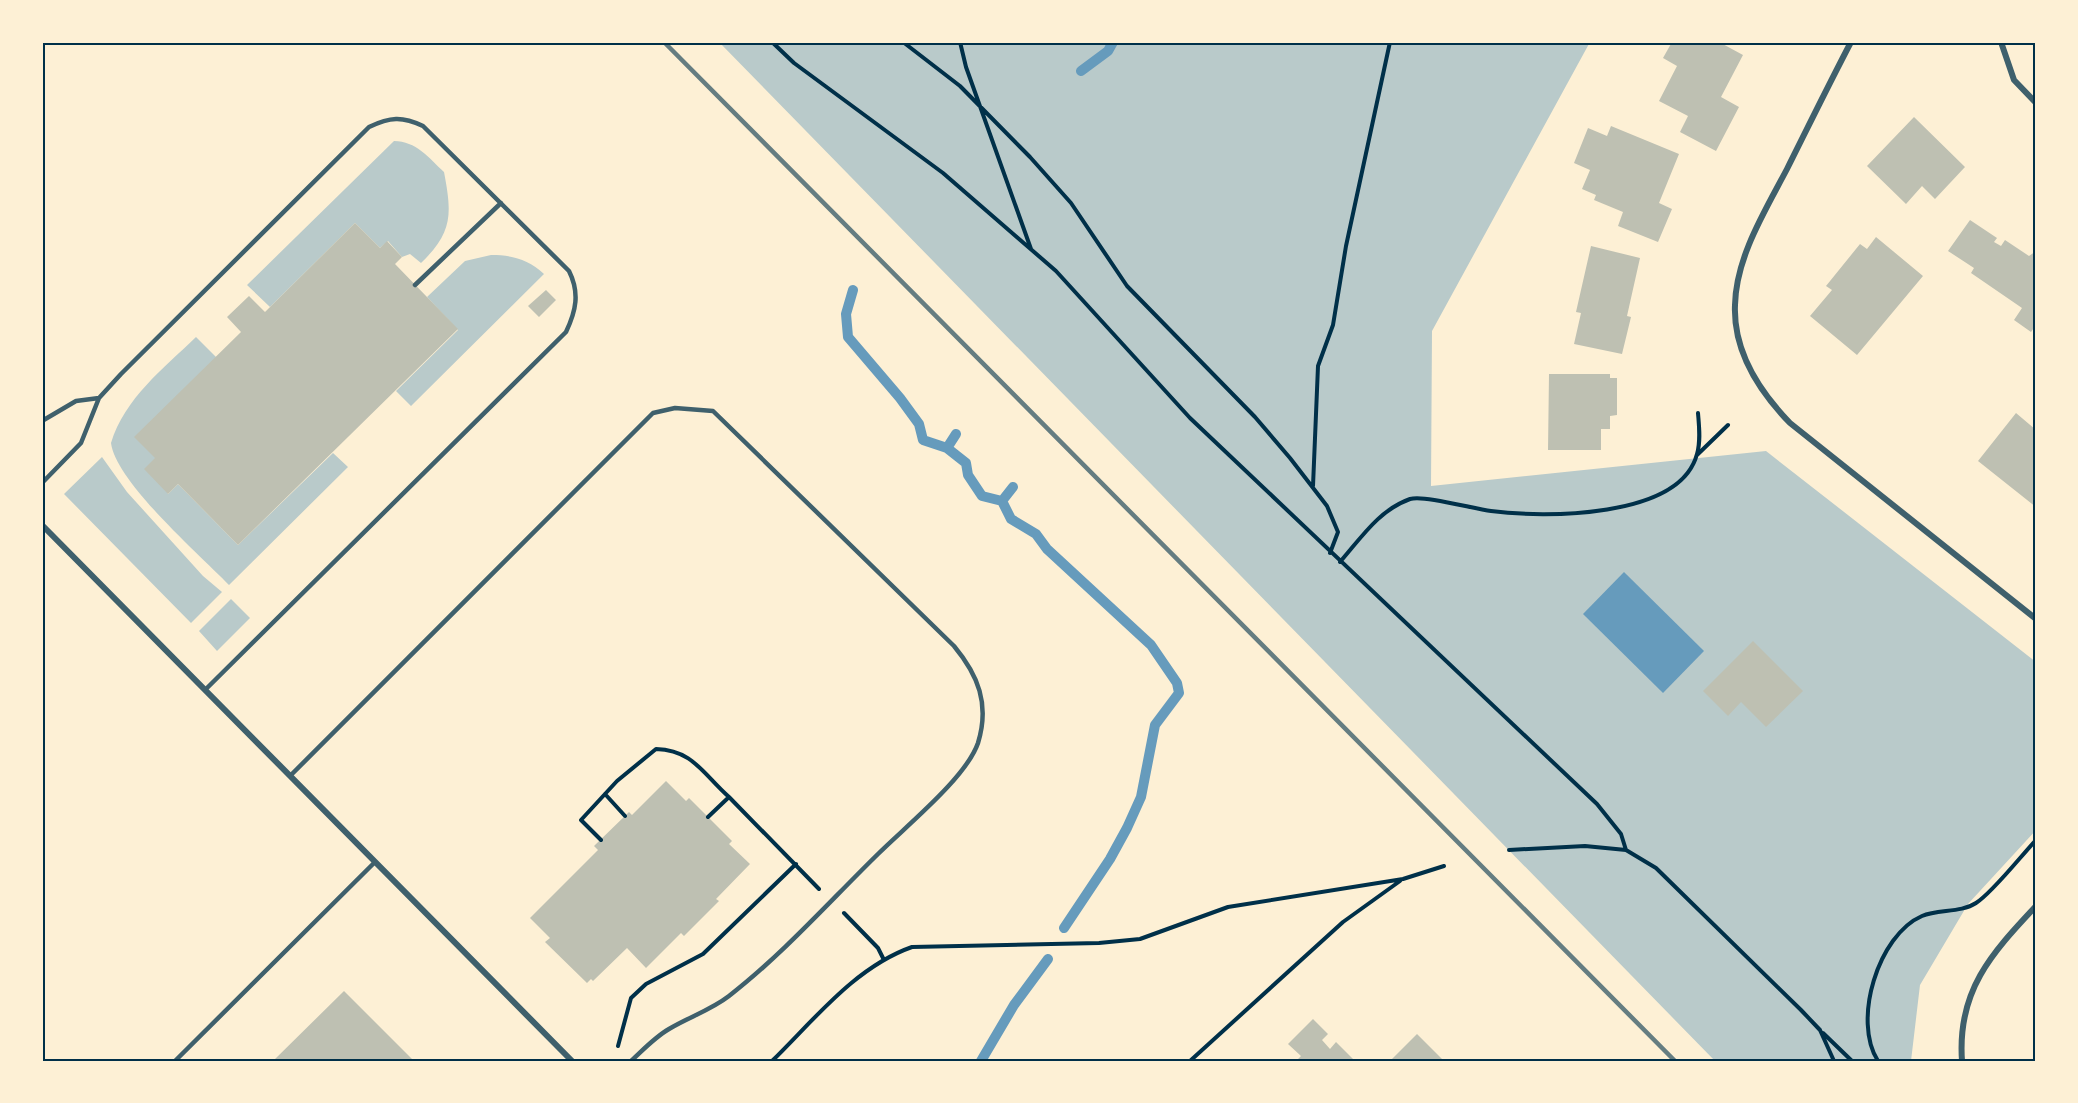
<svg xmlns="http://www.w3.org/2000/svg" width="2078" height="1103" font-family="'Noto Sans',sans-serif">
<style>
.green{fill:#b9caca}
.water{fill:#669bbc}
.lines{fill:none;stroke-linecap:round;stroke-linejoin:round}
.stream{stroke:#669bbc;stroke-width:10}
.building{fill:#bec0b2}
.path{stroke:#003049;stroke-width:4}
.service{stroke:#3f606c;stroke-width:4.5}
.minor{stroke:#3f606c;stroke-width:6}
.rail{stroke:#657d81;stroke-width:4.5}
.neatline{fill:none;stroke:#003049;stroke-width:2}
</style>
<rect width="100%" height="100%" fill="#fdf0d5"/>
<path class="green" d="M719,42H1590L1432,331L1431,486L1766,451L2036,662V830L1968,904L1920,985L1911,1061H1715Z
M394,141C416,141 429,158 444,172C452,214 453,232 421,263L410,254L402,257L388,241L380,248L355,223L270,307L247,285Z
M491,255C512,255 528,259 544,274L411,406L396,391L458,330L427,297L465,261Z
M196,337L216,357L155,458L168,494L178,484L238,545L333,453L348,467L229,585C200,555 116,482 111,443C125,398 163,369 196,337Z
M102,457L127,492L203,576L222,592L191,623L64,494Z
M231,599L250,618L217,651L199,631Z"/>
<path class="water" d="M1624,572L1704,651L1663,693L1583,614Z"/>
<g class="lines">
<path class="stream" d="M1081,71L1108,51L1113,42
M853,290L846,314L848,337L900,398L919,424L923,440L947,448L966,463L968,475L982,496L1002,501L1011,519L1036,534L1047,549L1151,645L1177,683L1179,693L1155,725L1141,797L1127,828L1110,859L1064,928
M947,448L956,434
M1002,501L1013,487
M981,1061L1014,1005L1048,959"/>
</g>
<path class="building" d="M1672,42H1719L1743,55L1721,97L1739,107L1716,151L1680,132L1688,116L1659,101L1677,66L1663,58Z
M1914,117L1965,167L1935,199L1922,186L1906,204L1867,166Z
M1611,126L1679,154L1659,203L1672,209L1658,242L1618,226L1623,212L1594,200L1596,195L1582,189L1590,170L1574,163L1588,128L1607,136Z
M1970,220L1997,238L1994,242L2001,246L2005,240L2029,256L2036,251V325L2031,332L2014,320L2022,308L1971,273L1974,268L1948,251Z
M355,223L380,248L387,241L402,257L395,264L458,329L238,545L178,484L168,494L144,469L155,458L134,437L241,332L227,317L249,296L265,312Z
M1876,237L1923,276L1857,355L1810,316L1832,290L1826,286L1860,244L1867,249Z
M1591,246L1640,258L1627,316L1631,317L1622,354L1574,344L1581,313L1576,312Z
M546,290L556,300L539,317L528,306Z
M1549,374H1610V378H1617V415L1610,416V429H1601V450H1548Z
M2016,413L2036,430V507L1978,461Z
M1753,641L1803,691L1766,727L1741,702L1728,716L1703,691Z
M666,781L686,801L689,798L732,841L729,844L750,864L716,899L719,901L684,936L681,933L646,968L627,948L593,981L591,979L587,983L545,942L550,938L530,918L598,850L594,846L629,812L632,815Z
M344,991L414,1061H273Z
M1313,1019L1328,1034L1322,1040L1330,1049L1336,1042L1355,1061H1296L1301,1056L1288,1044Z
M1417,1034L1444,1061H1390Z"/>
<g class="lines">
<path class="path" d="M772,42L794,63L943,173L1056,271L1190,418L1597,804L1621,834L1626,850L1656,868L1801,1010L1820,1030L1834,1061
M903,42L960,86L1030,157L1071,203L1127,286L1255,417L1290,458L1327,506L1338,532L1330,553
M960,42L966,67L1031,249
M1697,455L1728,425
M1313,486L1318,366L1333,325L1346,246L1390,42
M1340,562C1361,538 1379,510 1410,499C1425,495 1474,509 1491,511C1543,518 1680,519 1697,454C1701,441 1699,426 1698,413
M605,794L625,816
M708,817L729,797L819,889
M601,840L581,820L617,781L656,749C693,750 703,774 729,797
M1509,850L1585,846L1626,850
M844,913L878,948L884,960
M1823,1033L1852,1061
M618,1046L631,998L646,984L703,954L796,864
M772,1061C814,1020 855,967 912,947L1099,943L1140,939L1228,907L1403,879L1444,866
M1190,1061L1343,922L1400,881
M1878,1061C1852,1021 1878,935 1922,916C1938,909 1961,913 1976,903C1992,893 2021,856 2036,840"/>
<path class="service" d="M415,285L501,203
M42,421L76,401L99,398
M42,483L81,443L99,398L121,374L369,127C390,117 402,116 423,126L569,271C580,293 576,311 566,332L205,690
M290,776L653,413L675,408L713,411L954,646C978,675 990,704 978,743C966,778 905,827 878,854C829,902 783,954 729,996C711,1010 689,1017 669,1029C655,1037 643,1050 631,1061
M175,1061L375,862"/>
<path class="minor" d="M1851,42C1829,84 1808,127 1787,169C1765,211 1736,257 1735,305C1733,351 1760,392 1790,423L2036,619
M2001,42L2014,80L2036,103
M42,525L572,1061
M1962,1061C1957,991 1991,954 2036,906"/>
<path class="rail" d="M664,42L1675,1061"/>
</g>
<rect width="2078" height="1103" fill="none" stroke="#fdf0d5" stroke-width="87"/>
<rect x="44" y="44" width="1990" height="1016" class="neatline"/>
</svg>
